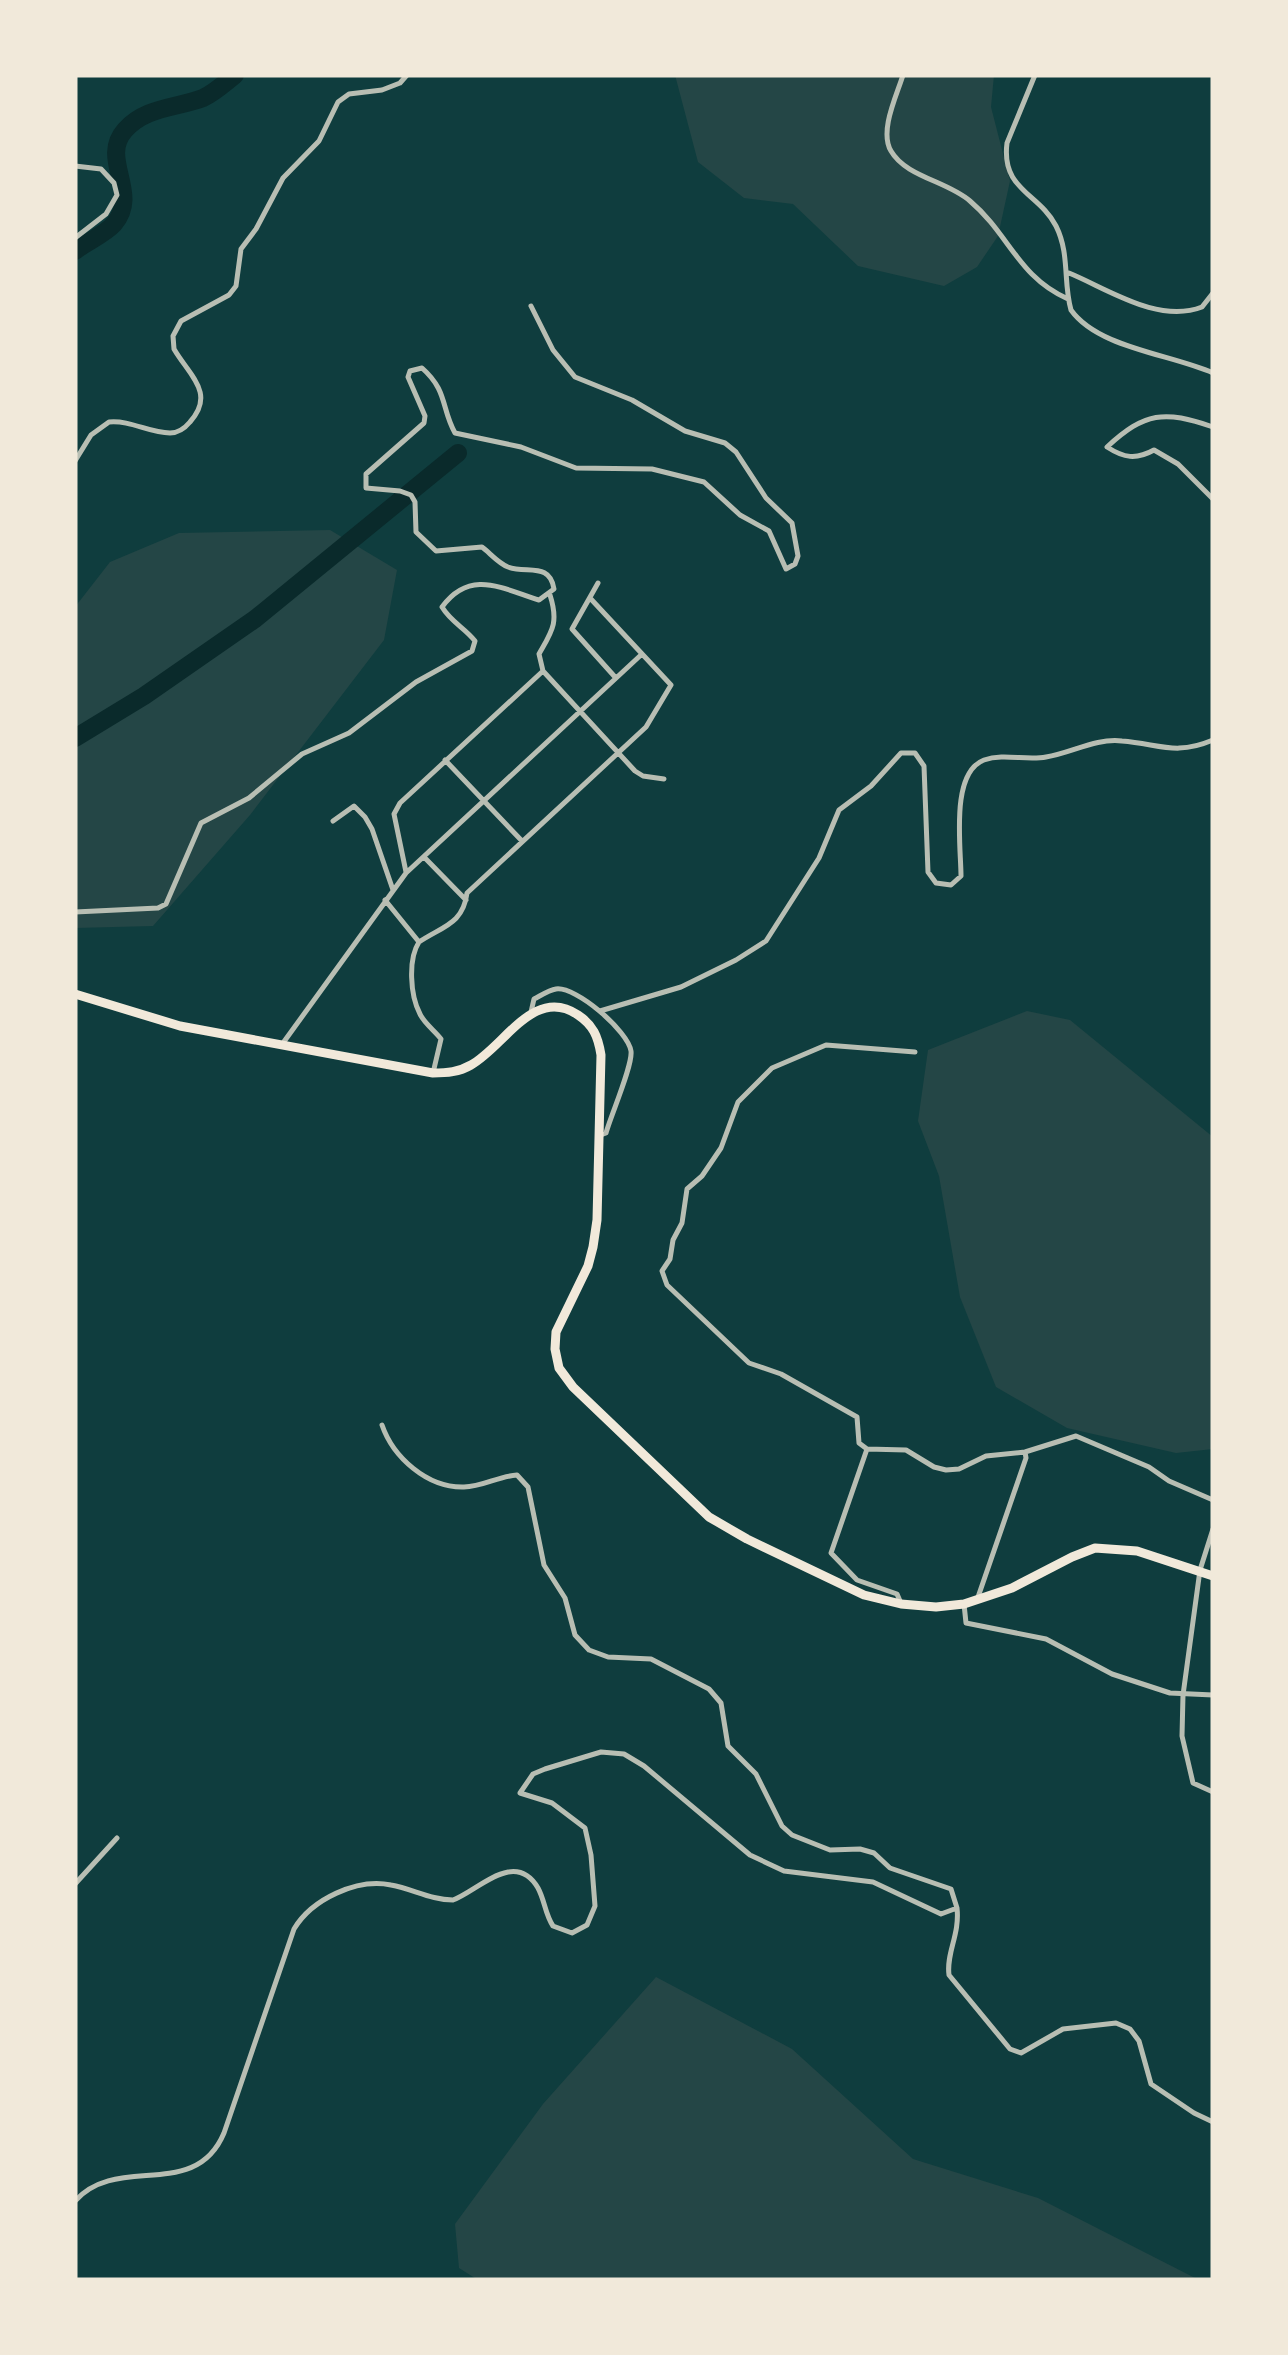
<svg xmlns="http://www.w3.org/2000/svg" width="1288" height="2355" font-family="'Exo 2',sans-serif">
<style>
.green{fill:#244646}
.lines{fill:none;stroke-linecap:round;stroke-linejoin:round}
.river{stroke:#0a2a2b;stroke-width:18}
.minor{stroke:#b8beb3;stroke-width:5}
.trunk{stroke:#f1e9da;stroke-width:9}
</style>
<rect width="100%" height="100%" fill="#0f3d3e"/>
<path class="green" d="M675,75H994L991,107L1010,181L998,236L977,267L944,286L858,266L793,204L744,198L698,162Z
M330,530L397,570L384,640L250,815L153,926L75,928V607L110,562L179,533Z
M1027,1011L1070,1020L1213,1137V1449L1176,1453L1067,1428L996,1387L960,1297L939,1176L918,1121L928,1050Z
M656,1977L792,2049L913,2159L1038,2198L1199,2280H478L459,2268L455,2224L543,2104Z"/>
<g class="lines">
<path class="river" d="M75,251C86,242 104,235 114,224C141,193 99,159 125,130C145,107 176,108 203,98C214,93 225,83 235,75
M75,738L144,696L255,619L458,453"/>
<path class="minor" d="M903,75C897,95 879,131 891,151C906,177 947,181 970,201C1009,234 1018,277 1068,299
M1035,75L1007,143C1001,190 1039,193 1056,226C1070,254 1063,282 1071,310C1098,348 1170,354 1213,373
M75,166L101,169L114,183L117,195L106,214L75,238
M1069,273C1108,289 1158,324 1202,307L1213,293
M1213,427C1164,410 1145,412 1107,447C1124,458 1136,460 1154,450L1178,464L1213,499
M75,461L91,435L109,422C131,420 149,433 170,433C178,433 185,428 190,422C216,393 189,375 174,349L173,336L181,321L229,295L236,286L241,249L256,229L283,178L319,141L338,102L349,94L382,90L400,83L407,75
M598,583L572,629L615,677
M550,595C559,623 552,631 539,654L543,671L635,771L643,776L664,779
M445,760L522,841
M333,821L354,806L365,817L372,829L393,890
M424,857L466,900
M406,872L394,814L400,803L543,671
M385,900L419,942C408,959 410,995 420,1014C424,1023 435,1031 441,1039L433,1073
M75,912L158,908L166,904L201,823L249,798L302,754L349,733L416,682L472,651L475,641C465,628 451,622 442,607C470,569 501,588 539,600L554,589C550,562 527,574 508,567C498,563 490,553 482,547L436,551L416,532L415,502L411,495L400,491L366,488V474L424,423L425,416L408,377L410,371L422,368C448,391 441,408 455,433L521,447L576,468L652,469L704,482L740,515L769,531L786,569L795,564L798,556L792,523L766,498L736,452L725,443L685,431L632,400L575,377L553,350L531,306
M419,942C443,926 463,924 467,893L646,727L671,685L590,598
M600,1011L681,987L736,960L766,941L819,858L839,810L871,786L901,753H915L924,766L928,872L936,883L951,885L961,876C961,847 950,773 984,760C1004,753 1027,761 1046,757C1072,753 1095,738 1122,741C1160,744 1175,756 1213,740
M531,1012L534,999C540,996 549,990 556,989C576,986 628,1031 631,1051C633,1065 611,1115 606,1133L598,1136
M283,1043L406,873L642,654
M915,1052L826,1045L772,1068L738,1102L721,1148L702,1176L687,1189L682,1223L673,1240L670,1259L662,1271L667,1285L749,1363L781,1374L857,1417L859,1443L867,1449L906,1450L934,1467L946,1470L959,1469L986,1456L1025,1452L1076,1436L1149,1467L1169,1481L1213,1500
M867,1449L831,1553L857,1580L897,1594L900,1601
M1213,1529L1200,1570L1183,1695L1182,1736L1193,1783L1213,1792
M977,1600L1026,1458L1025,1452
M964,1604L966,1623L1046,1639L1112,1674L1170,1693L1213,1695
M75,1884L117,1838
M957,1908C960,1935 946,1953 949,1975L1010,2049L1021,2053L1063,2029L1116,2023L1130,2029L1139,2041L1151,2084L1194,2113L1213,2122
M75,2201C118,2153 195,2202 224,2133L294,1929C312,1899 357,1878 391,1885C413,1889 431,1900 453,1900C479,1890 515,1849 538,1888C545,1901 545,1914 553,1926L572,1933L587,1925L595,1906L591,1855L585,1828L552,1803L520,1793L533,1774L545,1769L601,1752L624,1754L644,1766L750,1855L784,1871L873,1882L941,1914L957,1908L951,1889L890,1868L874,1853L860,1849L830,1850L792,1835L782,1826L756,1774L728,1746L721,1703L709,1689L651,1659L608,1657L589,1650L575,1635L565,1598L544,1565L528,1487L517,1475C499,1476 482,1487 464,1487C427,1488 393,1457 382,1425"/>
<path class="trunk" d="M75,994L180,1026L433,1073C447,1073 459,1072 471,1065C504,1047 534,985 578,1015C593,1025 598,1036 601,1055L597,1220L593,1247L588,1266L556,1332L555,1349L559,1368L573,1387L709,1517L747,1539L864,1595L901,1604L936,1607L964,1604L1012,1588L1072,1557L1095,1548L1137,1551L1213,1576"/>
</g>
<rect width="1288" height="2355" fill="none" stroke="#f1e9da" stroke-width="155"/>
</svg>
